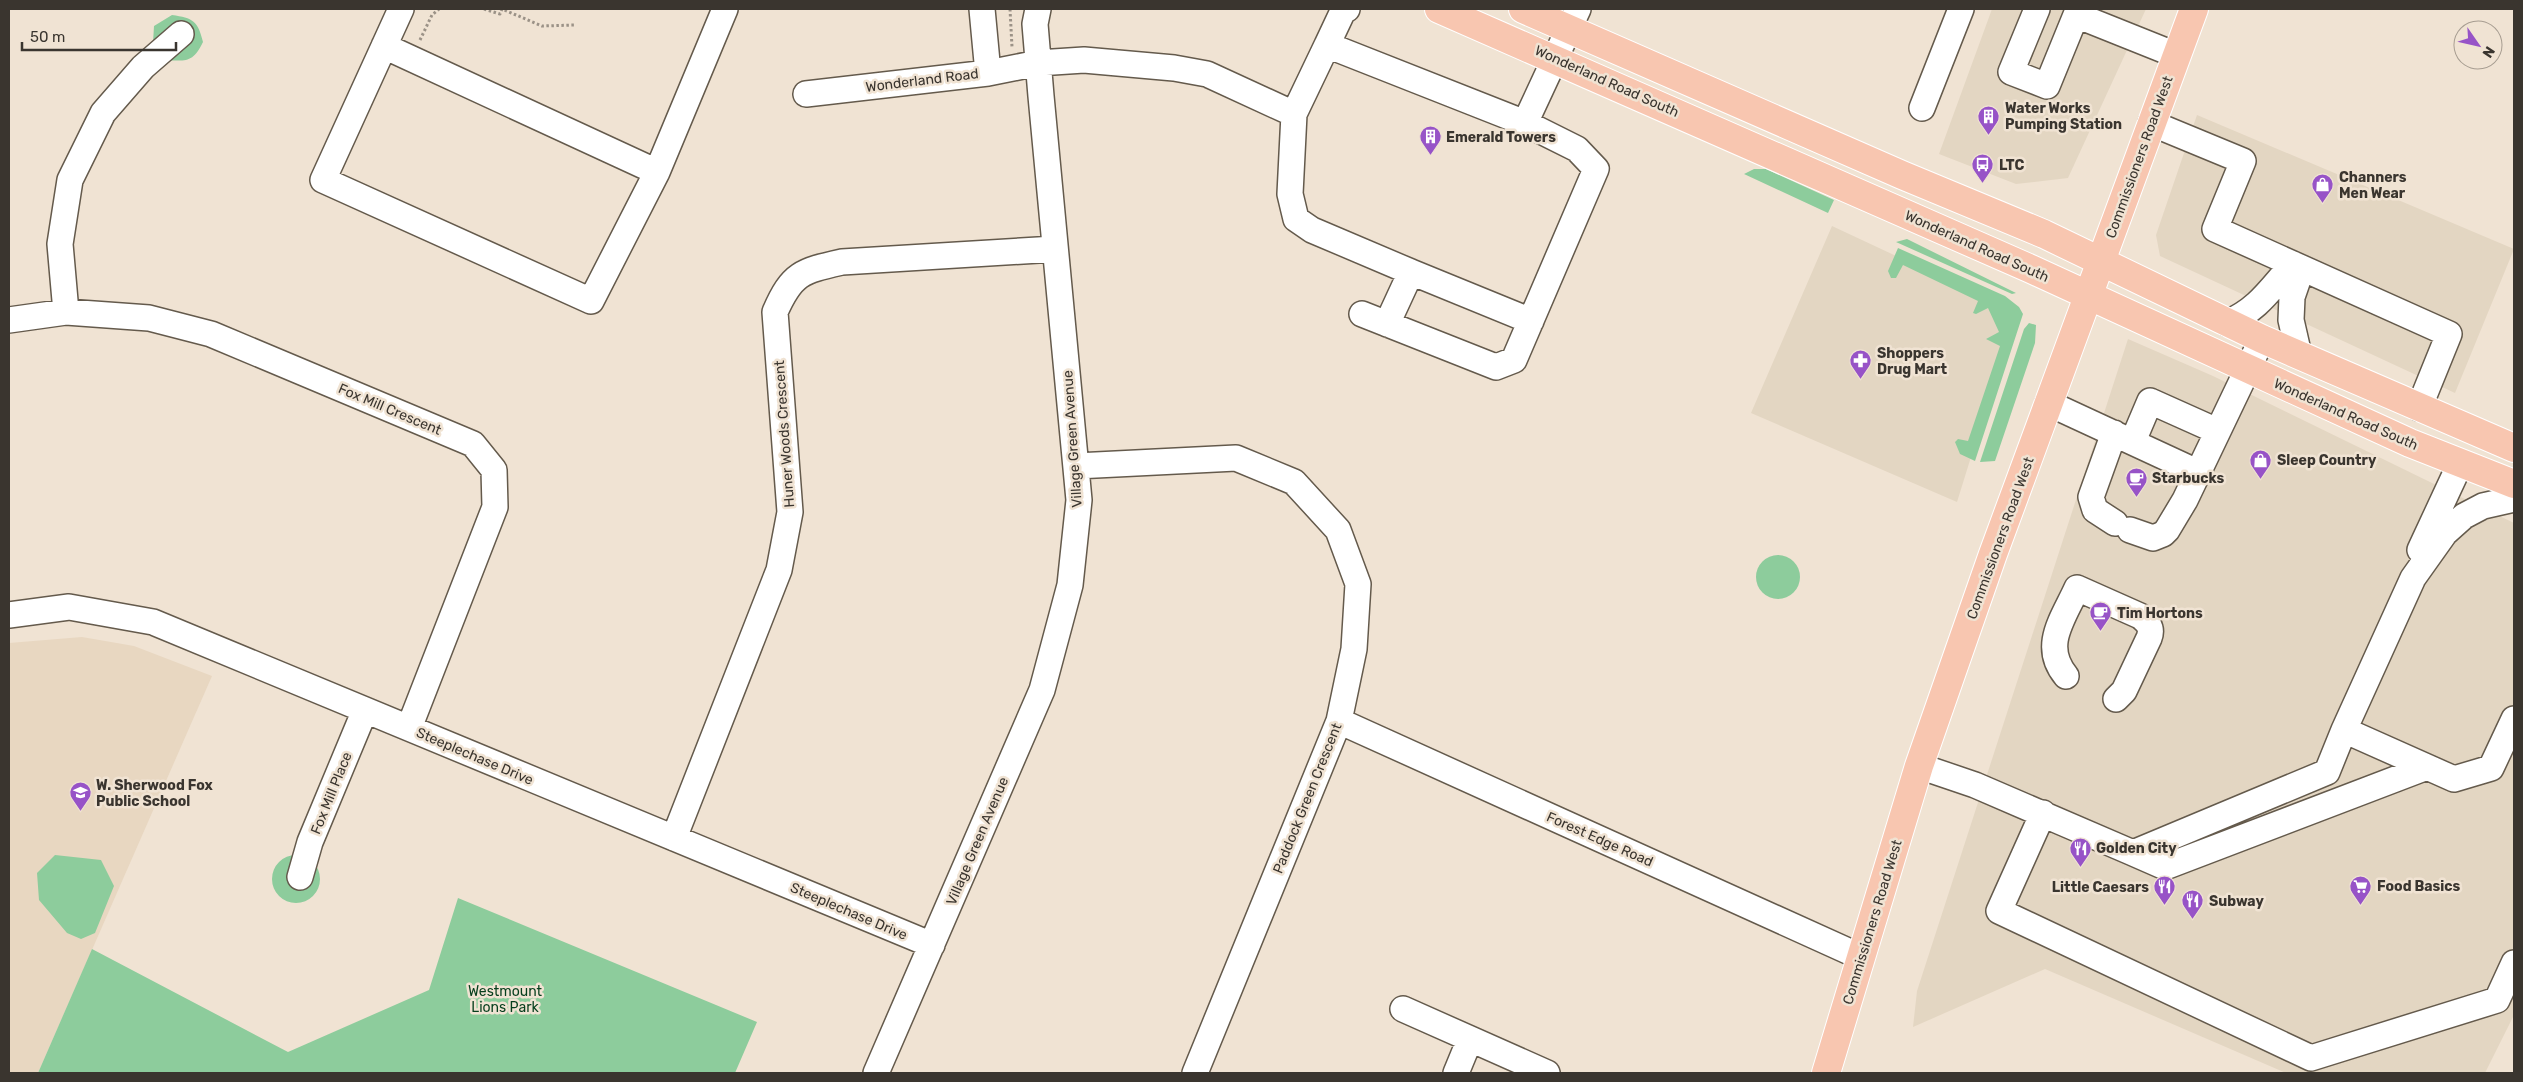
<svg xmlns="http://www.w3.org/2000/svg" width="2523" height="1082" font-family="Rubik,sans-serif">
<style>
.commercial{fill:#e3d6c2}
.built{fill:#e8d7c1}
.green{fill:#8dcc9c}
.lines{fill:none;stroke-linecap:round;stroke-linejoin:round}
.minor-casing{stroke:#645a4c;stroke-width:28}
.major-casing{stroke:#fff;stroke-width:30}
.path{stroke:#9b9287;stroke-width:3;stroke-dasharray:2.5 2.5;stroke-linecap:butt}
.minor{stroke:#fff;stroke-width:25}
.major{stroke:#f8c6b0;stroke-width:28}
.labels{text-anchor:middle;stroke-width:5;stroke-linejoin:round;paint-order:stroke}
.street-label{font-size:14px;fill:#3a352f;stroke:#f0e3d3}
.poi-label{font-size:14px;font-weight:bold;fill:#3a352f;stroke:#f0e3d3;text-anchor:start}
.park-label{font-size:14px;fill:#063f1d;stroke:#f0e3d3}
</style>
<rect width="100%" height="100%" fill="#f0e3d3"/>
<path class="commercial" d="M1992,9H2146L2068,178L2016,184L1939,154Z
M2197,115L2514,249L2455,393L2160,256L2156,235Z
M1832,226L2016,312L1957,502L1751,413Z
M2128,339L2213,376L2514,523V1015L2485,1073H2286L2045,969L1913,1027L1917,991Z"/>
<path class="built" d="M82,637L134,646L212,676L38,1073H9V643Z"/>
<path class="green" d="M172,15C193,18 198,21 203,42C193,63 186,61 165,60L153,43L154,26Z
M1754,169H1766L1834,200L1828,213L1744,174Z
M1907,239L2016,293L2012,294L1896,242Z
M1898,248L2005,296L2019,307L2023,314L1975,461L1960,454L1955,442L1958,439L1968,441L2000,346L1986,339L1999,332L1988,308L1976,314L1973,313L1978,301L1903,265L1896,278H1891L1888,271Z
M2029,323L2036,325L2035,343L1995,461L1980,462L2024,329Z
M1756 577a22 22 0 1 1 44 0a22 22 0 1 1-44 0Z
M272 879a24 24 0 1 1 48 0a24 24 0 1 1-48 0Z
M55,855L101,860L114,886L95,933L81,939L67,933L39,900L37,873Z
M458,898L757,1022L735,1073H38L92,949L288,1052L429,990Z"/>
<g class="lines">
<defs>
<path id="minor" d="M982,9L988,73
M1347,9L1343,11L1327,45L1525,123
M2037,9L2011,72L2047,86L2076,15L2176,55
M384,46L657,172L591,301L323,180L401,9
M806,94L988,73L1038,63L1084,60L1174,68L1207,74L1294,114L1327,45
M1922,108L1961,9
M1294,114L1290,194L1296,219L1312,230L1411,272L1387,324
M2151,123L2243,161L2215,229L2449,334L2419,408
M657,172L725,9
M1411,272L1531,321
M66,312L60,244L70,180L103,113L143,67L181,34
M1362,314L1496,367L1514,360L1596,169L1577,149L1525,123L1578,9
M9,320L66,312L149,318L211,334L473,444L494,470L495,507L409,728
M2227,323C2259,309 2270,289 2293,264
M2299,355L2291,320L2292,297L2302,268
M2048,403L2197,472
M2114,433L2091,497L2095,510L2115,523
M2133,441L2150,401L2217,431
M1076,466L1236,458L1294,482L1338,530L1358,584L1354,649L1339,721L1195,1073
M2130,530L2153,538L2163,534L2167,530L2185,500L2262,339
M2420,550L2460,464
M9,615L69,607L153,622L932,945
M2066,676C2041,646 2063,619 2077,588L2140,616C2148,622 2153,628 2149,638L2124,691L2116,699
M1339,721L1861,957
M2344,730L2454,779L2491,768L2514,719
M1919,766L1975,785L2133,853L2327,772L2344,730L2413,578L2445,533L2464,516L2483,506L2514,499
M2043,813L1999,911L2311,1058L2497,1000L2514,963
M674,838L779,570L790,512L775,312C792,273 802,271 842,262L1055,249
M2133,853L2165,867L2427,767
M300,877L310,842L365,710
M1403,1009L1547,1073
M876,1073L1042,690L1070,585L1079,500L1041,96L1035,24L1038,9
M1456,1073L1470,1039"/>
<path id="major" d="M1439,9L2031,269L2410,443L2514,484
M1523,9L1902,175L2044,234L2262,339L2514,448
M1826,1073L1919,766L1993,554L2194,9"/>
</defs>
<use href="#minor" class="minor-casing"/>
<use href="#major" class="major-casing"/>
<path class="path" d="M484,9L500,14L502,9L542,26L575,25
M1010,9L1012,47
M420,40L432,15L439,9"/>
<use href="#minor" class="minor"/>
<use href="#major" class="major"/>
</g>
<defs>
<symbol id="building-pin" viewBox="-11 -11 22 30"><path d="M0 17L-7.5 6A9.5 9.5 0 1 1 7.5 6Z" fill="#9753c7" stroke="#f0e3d3"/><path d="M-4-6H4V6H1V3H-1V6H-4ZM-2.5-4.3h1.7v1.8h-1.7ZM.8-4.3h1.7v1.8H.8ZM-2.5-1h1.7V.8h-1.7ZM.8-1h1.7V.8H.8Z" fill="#fff"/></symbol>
<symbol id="bus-pin" viewBox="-11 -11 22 30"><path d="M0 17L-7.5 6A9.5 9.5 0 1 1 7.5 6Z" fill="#9753c7" stroke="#f0e3d3"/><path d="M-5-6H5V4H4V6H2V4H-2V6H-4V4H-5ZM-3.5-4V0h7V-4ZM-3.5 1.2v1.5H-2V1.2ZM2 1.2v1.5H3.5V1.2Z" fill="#fff"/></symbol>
<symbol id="shop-pin" viewBox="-11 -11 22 30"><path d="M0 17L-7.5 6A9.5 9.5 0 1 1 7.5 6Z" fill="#9753c7" stroke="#f0e3d3"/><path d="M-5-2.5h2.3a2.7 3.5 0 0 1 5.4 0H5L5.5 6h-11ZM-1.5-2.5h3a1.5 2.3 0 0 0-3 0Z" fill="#fff"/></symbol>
<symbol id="pharmacy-pin" viewBox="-11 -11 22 30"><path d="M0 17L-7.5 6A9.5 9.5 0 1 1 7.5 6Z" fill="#9753c7" stroke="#f0e3d3"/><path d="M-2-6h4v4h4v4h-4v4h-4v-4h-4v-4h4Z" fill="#fff"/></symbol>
<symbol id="cafe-pin" viewBox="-11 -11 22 30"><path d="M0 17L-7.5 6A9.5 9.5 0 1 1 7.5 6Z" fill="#9753c7" stroke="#f0e3d3"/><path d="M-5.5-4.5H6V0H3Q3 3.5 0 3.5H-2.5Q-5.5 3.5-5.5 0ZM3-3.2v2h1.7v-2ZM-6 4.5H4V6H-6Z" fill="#fff"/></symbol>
<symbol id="school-pin" viewBox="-11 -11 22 30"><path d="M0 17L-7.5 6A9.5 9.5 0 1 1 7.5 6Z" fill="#9753c7" stroke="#f0e3d3"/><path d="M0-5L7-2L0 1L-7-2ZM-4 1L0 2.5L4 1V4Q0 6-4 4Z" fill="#fff"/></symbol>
<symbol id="restaurant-pin" viewBox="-11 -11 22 30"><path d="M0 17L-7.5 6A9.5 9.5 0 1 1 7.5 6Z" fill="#9753c7" stroke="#f0e3d3"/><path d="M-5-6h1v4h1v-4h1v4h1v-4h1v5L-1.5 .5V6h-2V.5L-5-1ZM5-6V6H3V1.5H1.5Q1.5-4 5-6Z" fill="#fff"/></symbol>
<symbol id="supermarket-pin" viewBox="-11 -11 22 30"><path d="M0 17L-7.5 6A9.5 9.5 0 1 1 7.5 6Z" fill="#9753c7" stroke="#f0e3d3"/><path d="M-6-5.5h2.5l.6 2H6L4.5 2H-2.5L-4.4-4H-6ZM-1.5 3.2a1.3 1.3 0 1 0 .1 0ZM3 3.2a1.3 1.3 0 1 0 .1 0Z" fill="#fff"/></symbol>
</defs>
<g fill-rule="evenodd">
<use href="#building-pin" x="1976" y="104" width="25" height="34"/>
<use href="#building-pin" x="1418" y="124" width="25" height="34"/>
<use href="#bus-pin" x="1970" y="152" width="25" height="34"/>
<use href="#shop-pin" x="2310" y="172" width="25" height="34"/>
<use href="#pharmacy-pin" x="1848" y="348" width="25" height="34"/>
<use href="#shop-pin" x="2248" y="448" width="25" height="34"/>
<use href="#cafe-pin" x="2124" y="466" width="25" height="34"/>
<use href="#cafe-pin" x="2088" y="600" width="25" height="34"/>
<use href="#school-pin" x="68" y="780" width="25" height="34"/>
<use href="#restaurant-pin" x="2068" y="836" width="25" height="34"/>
<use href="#supermarket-pin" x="2348" y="874" width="25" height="34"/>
<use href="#restaurant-pin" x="2152" y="874" width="25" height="34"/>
<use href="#restaurant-pin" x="2180" y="888" width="25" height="34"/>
</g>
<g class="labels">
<g class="street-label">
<text transform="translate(922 80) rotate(-7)" y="5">Wonderland Road</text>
<text transform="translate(1607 81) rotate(24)" y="5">Wonderland Road South</text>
<text transform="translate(2139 157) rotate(-70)" y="5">Commissioners Road West</text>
<text transform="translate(1977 246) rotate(24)" y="5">Wonderland Road South</text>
<text transform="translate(390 409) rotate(23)" y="5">Fox Mill Crescent</text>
<text transform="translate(2346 414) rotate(24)" y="5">Wonderland Road South</text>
<text transform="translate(784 434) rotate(-94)" y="5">Huner Woods Crescent</text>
<text transform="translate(1072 439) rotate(-94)" y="5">Village Green Avenue</text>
<text transform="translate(2000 538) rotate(-70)" y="5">Commissioners Road West</text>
<text transform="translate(475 756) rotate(23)" y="5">Steeplechase Drive</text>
<text transform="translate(331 793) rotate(-68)" y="5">Fox Mill Place</text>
<text transform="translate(1307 798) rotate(-68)" y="5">Paddock Green Crescent</text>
<text transform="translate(1600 839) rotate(24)" y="5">Forest Edge Road</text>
<text transform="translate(977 841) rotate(-67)" y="5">Village Green Avenue</text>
<text transform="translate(849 911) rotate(23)" y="5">Steeplechase Drive</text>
<text transform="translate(1872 922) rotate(-73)" y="5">Commissioners Road West</text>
</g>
<g class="poi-label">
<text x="2005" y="113">Water Works<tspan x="2005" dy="16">Pumping Station</tspan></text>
<text x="1446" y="142">Emerald Towers</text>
<text x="1999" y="170">LTC</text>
<text x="2339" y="182">Channers<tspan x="2339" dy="16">Men Wear</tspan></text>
<text x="1877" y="358">Shoppers<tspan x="1877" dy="16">Drug Mart</tspan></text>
<text x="2277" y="465">Sleep Country</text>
<text x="2152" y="483">Starbucks</text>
<text x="2117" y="618">Tim Hortons</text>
<text x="96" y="790">W. Sherwood Fox<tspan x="96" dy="16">Public School</tspan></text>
<text x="2096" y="853">Golden City</text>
<text x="2377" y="891">Food Basics</text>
<text x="2149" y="892" text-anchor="end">Little Caesars</text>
<text x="2209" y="906">Subway</text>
</g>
<g class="park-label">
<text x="505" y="996">Westmount<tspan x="505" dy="16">Lions Park</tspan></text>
</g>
</g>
<rect width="2523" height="1082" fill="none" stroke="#3a352f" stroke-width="20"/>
<g transform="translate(2478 45) rotate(124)"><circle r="24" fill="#f0e3d3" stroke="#a79d91"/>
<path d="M0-4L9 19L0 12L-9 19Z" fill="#9753c7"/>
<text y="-8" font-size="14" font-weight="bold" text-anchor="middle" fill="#3a352f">N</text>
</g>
<path d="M22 42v8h154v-8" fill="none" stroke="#3a352f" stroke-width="2.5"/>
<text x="30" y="42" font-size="15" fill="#3a352f" stroke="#f0e3d3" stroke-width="4" paint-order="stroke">50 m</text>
</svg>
